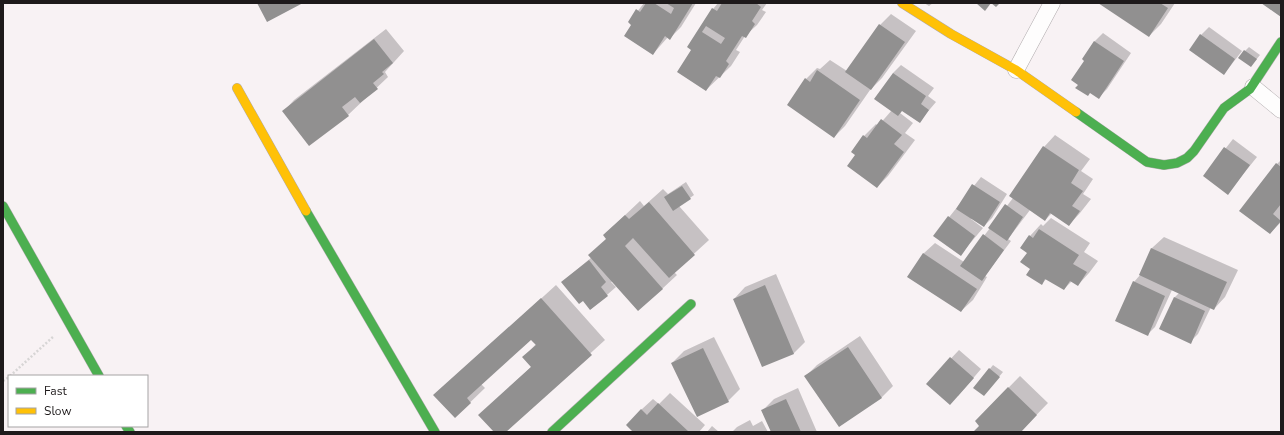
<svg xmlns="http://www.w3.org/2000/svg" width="1284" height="435" font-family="'Nunito Sans',sans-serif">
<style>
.shadow{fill:#0003}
.building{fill:#919090;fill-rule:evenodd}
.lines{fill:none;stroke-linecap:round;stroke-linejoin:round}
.street-casing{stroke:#afaaac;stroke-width:17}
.fast-casing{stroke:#afaaac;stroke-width:10}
.slow-casing{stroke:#afaaac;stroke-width:10}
.path{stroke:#d7d5d5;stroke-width:2.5;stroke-dasharray:2 2;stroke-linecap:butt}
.street{stroke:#fefdfd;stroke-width:16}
.fast{stroke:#4caf50;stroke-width:9}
.slow{stroke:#ffc107;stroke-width:9}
</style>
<rect width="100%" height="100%" fill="#f8f2f4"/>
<path class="shadow" d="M644,3H696L681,27L670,38L668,37L653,54L633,24L629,22Z
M718,3H767L762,10L766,12L757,25L745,36L736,50L740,52L731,66L706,90L693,50L713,9Z
M924,3H933L929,6Z
M1099,3H1175L1161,24L1149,36Z
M891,14L916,31L882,78L870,90L845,126L834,137L806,79L817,68L820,69L830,60L847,71L880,25Z
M1209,27L1242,51L1224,74L1201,35Z
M386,29L404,51L385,72L388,77L348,115L283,112L294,100Z
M1103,33L1131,53L1107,89L1099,97L1079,84L1086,61L1083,59L1095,41Z
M1249,47L1260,55L1251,66L1245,51Z
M901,65L934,88L928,96L936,102L919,122L902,110L900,113L913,123L905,133L915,140L888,176L877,187L856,154L852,152L864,136L876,124L878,126L892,110L893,73Z
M1055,135L1090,159L1081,171L1093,179L1083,194L1091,199L1080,213L1069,225L1052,213L1045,220L1030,210L1008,239L1011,241L985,276L987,277L973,300L961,311L923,254L935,243L964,262L1013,198L1044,147Z
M1233,139L1257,157L1228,193L1204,176Z
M1281,160V222L1270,233L1277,164Z
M981,177L1007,194L992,218L984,226L972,218L971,219L983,228L961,254L935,235Z
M686,182L694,195L679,206L709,240L674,272L677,275L662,289L613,281L611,282L616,287L591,309L583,299L562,282L592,257L607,238L604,235L640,201L644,206L663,189L668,194Z
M1051,218L1090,243L1084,252L1098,261L1089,273L1078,285L1072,281L1064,289L1047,278L1042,284L1032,269L1028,252L1030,236L1041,224L1043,226Z
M1164,237L1238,270L1225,297L1214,309L1211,307L1198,334L1190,342L1160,328L1175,297L1179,293L1172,290L1155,327L1147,335L1134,282L1140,275L1152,248Z
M776,274L805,342L793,354L734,299L745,287Z
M556,285L605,340L504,432H495L480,415L532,366L524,357L536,344L531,339L481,384L485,388L455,417L435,395Z
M860,336L893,386L882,397L839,426L806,376L817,365Z
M714,337L740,389L728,401L672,363L684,351Z
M959,350L981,369L958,396L927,384Z
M993,365L1003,372L984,395L975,387Z
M1020,376L1048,403L1020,432H975L981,426L976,421Z
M798,388L817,432H772L762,411L774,399Z
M670,393L705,425L699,432H633L641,410L653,399L659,404Z
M750,420L753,426L762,421L768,432H732L737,427Z
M712,426L719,432H707Z"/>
<path class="building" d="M257,3H303L267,22Z
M646,3H654L671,14L674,8L666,3H693L670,40L665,36L653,55L624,36L631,25L628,22L636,9L640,12Z
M722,3H756L761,7L752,21L755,24L746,38L742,36L726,61L729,64L720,78L716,76L706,91L677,72L691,50L687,47L712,8L717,11ZM706,26L725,38L721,44L702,32Z
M976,3H1000L996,7L991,3L985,11Z
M1098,3H1160L1168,8L1149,37Z
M1261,3H1281V17Z
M879,24L905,42L871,90L845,72Z
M1200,34L1235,59L1224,75L1189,50Z
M374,39L393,63L382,72L384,74L373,83L378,89L360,103L355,97L342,107L349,116L309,146L282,111Z
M1094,41L1124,61L1099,99L1090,93L1088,96L1075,88L1078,85L1071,80L1084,61L1082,59Z
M1244,50L1257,59L1251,67L1238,58Z
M817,70L860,100L834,138L787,105L805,78L810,82Z
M893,73L926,96L921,104L929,110L920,123L902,111L898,116L874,99Z
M881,119L902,135L894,144L904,152L877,188L847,166L855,155L851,152L863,135L867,138Z
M1043,146L1079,170L1071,183L1083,191L1072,206L1080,211L1069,226L1050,213L1045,221L1009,196Z
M1224,147L1250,165L1228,195L1203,176Z
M1276,163L1281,167V204L1273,214L1281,221L1270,234L1239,211Z
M972,184L1000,202L984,227L956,209Z
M682,186L691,199L673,211L664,197Z
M649,202L695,255L669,278L633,238L625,246L663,289L638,311L588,255L606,239L603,235L625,215L629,219Z
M1005,204L1023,217L1007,241L988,228Z
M948,216L975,236L961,256L933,236Z
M1039,229L1079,255L1073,264L1087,272L1078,286L1070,281L1064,290L1045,279L1042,285L1026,275L1030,269L1020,262L1027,253L1020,248L1029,235L1033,238Z
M983,234L1004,250L982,281L960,266Z
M1151,248L1227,282L1214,310L1139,275Z
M923,253L977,289L961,312L907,277Z
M589,260L606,282L601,287L608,296L590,310L583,301L579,304L561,282Z
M1133,281L1165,296L1148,336L1115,321Z
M765,285L794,354L762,367L733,299Z
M1174,297L1205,311L1191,344L1159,329Z
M541,298L592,355L506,432H494L478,415L531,367L522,357L536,345L531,340L467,398L471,403L455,418L433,395Z
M848,347L882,398L839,427L804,376Z
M703,348L729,402L697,417L671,363Z
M950,357L974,378L950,405L926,384Z
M989,368L1000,377L984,396L973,388Z
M1008,387L1037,415L1021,432H973L979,426L975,421Z
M786,399L801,432H771L761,410Z
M658,403L689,432H633L626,425L641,409L647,415Z"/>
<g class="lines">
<defs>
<path id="street" d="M1016,70L1052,3
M1253,87L1281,110"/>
<path id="fast" d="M1076,112L1147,162L1164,165L1177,163L1187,158L1194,151L1224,108L1250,89L1281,42
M3,206L99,376
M306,211L435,432
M126,426L130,432
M552,432L691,304"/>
<path id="slow" d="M902,3L951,34L1016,70L1076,112
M237,88L306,211"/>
</defs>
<use href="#street" class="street-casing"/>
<use href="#fast" class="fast-casing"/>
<use href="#slow" class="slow-casing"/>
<path class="path" d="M10,376L54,336
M3,381L9,377"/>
<use href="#street" class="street"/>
<use href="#fast" class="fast"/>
<use href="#slow" class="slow"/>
</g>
<rect width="1284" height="435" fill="none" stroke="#1e1a1b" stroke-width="8"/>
<rect x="8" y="375" width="140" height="52" fill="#ffffff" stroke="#a5a3a4"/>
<rect x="16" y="388" width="20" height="6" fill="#4caf50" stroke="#a5a3a4"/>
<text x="44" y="395" font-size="12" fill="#1e1a1b">Fast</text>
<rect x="16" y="408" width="20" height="6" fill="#ffc107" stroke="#a5a3a4"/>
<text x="44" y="415" font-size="12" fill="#1e1a1b">Slow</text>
</svg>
